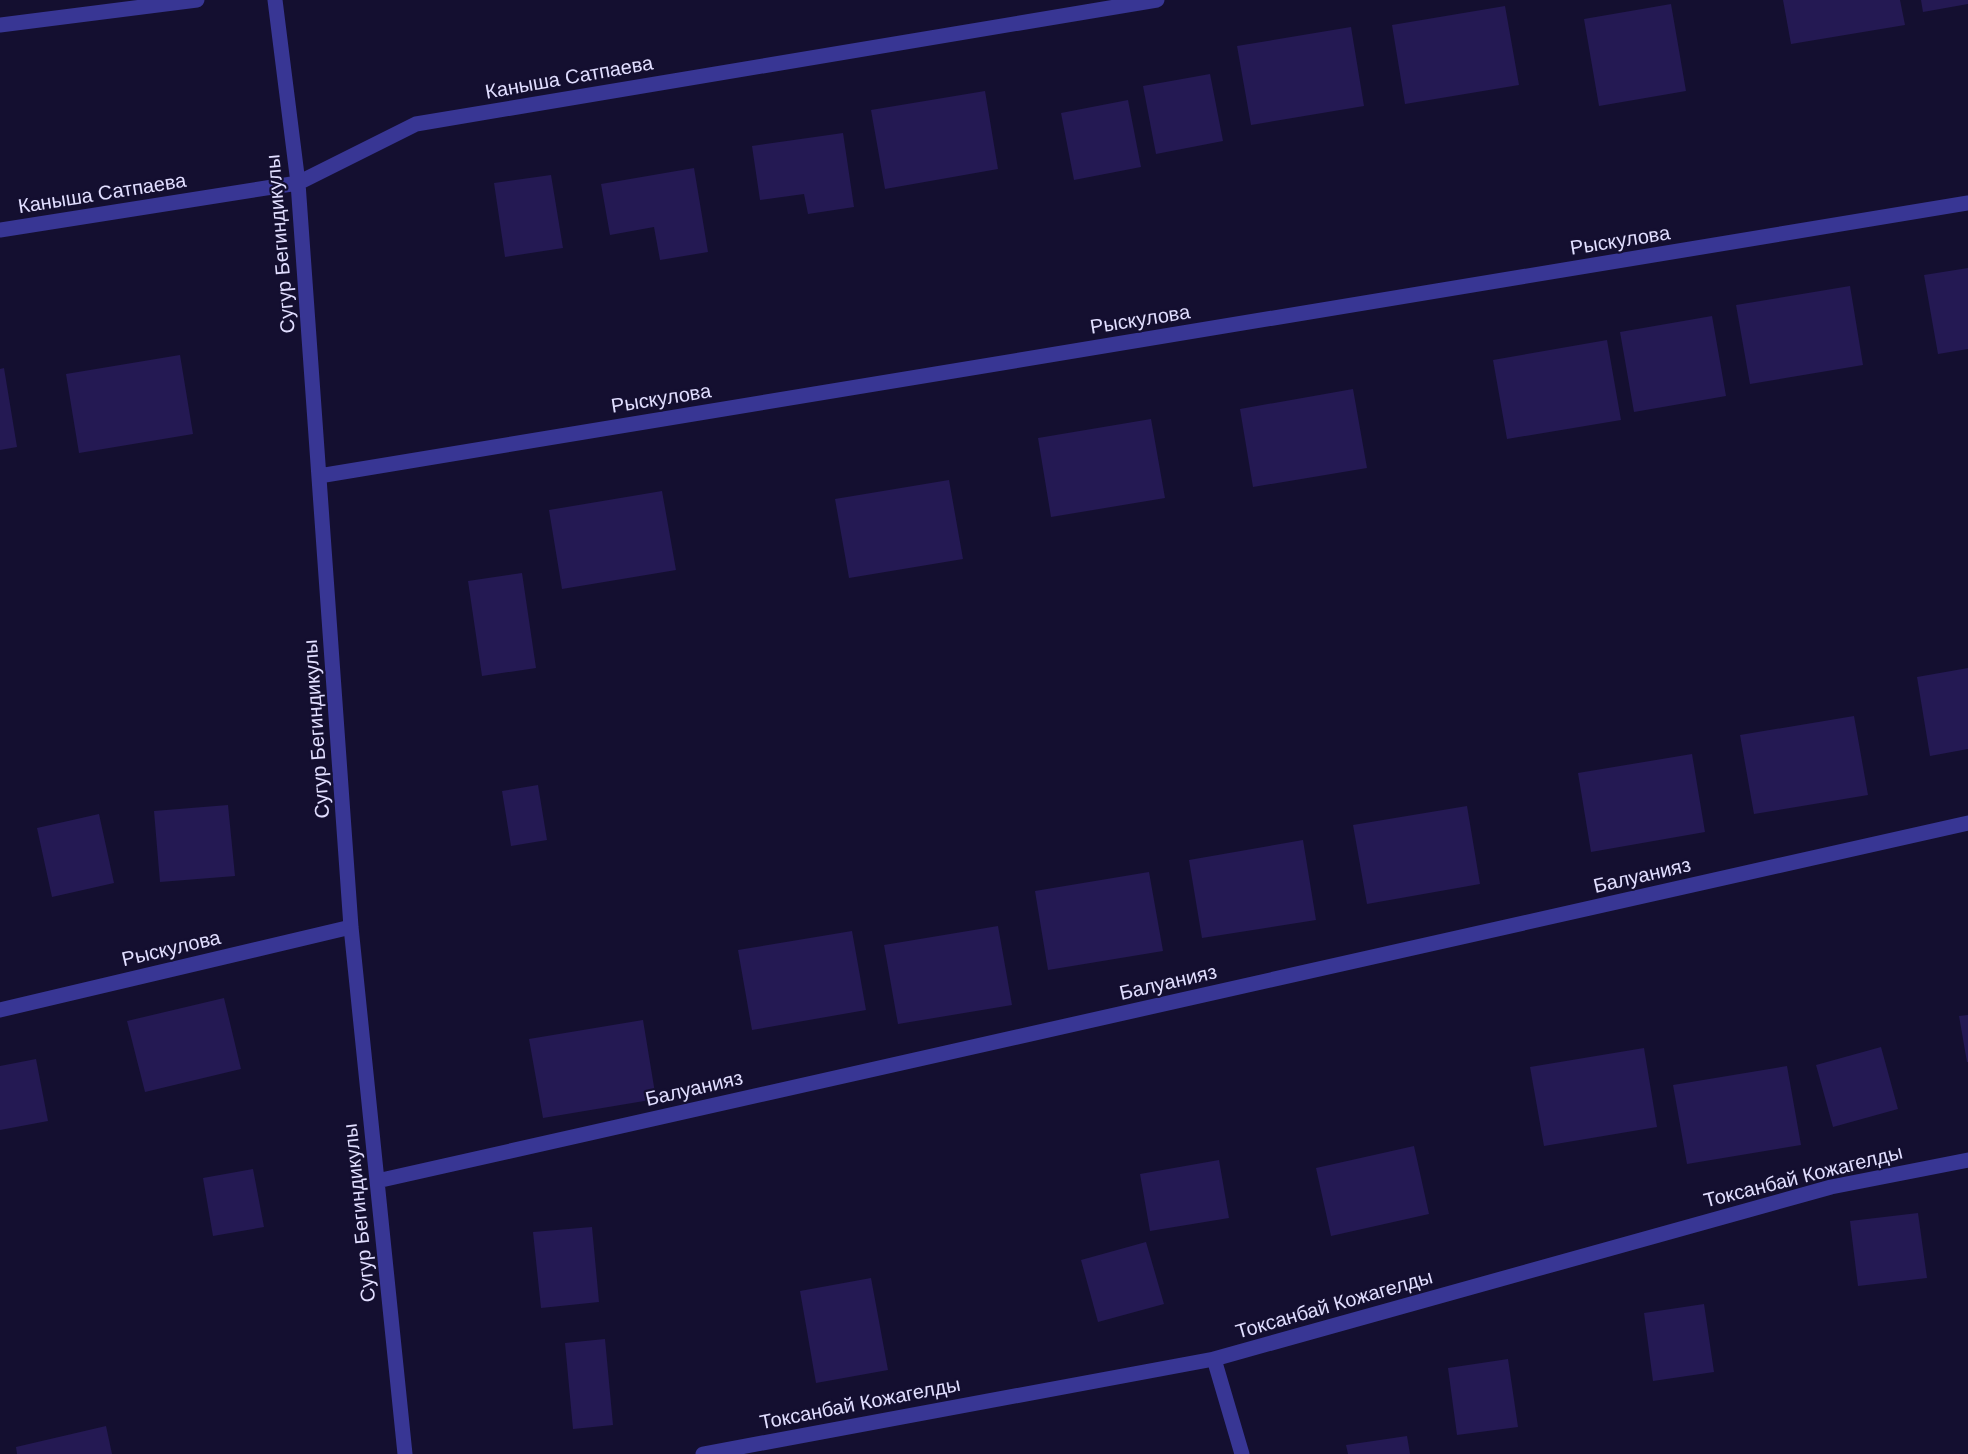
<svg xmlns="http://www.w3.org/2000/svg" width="1968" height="1454" font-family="Arial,sans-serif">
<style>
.building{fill:#241953}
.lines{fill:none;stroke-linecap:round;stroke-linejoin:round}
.minor{stroke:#383694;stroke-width:15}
.labels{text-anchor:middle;stroke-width:4.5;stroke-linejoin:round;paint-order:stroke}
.street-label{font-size:20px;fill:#e1deff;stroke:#140f30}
</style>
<rect width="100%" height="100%" fill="#140f30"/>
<path class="building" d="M1783,0H1900L1905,25L1791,44Z
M1921,0H1968V4L1923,12Z
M1671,4L1686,91L1599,106L1584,19Z
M1505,6L1519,85L1405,104L1392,25Z
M1351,27L1364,106L1251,125L1237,46Z
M1210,74L1223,141L1156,154L1143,86Z
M985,91L998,169L885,189L871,110Z
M1128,100L1141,167L1074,180L1061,113Z
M843,133L854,207L808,214L804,194L760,200L752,146Z
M694,168L708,252L660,260L654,227L610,235L601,184Z
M551,175L563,248L505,257L494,183Z
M1968,268V349L1938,354L1924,275Z
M1850,286L1863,365L1750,384L1736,305Z
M1712,316L1726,396L1634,412L1620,332Z
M1607,340L1621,420L1507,439L1493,360Z
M180,355L193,434L79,453L66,374Z
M4,368L17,447L0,450V369Z
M1353,389L1367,468L1253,487L1240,409Z
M1151,419L1165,498L1051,517L1038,438Z
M949,480L963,559L849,578L835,499Z
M662,491L676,570L562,589L549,510Z
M522,573L536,668L482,676L468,581Z
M1968,668V749L1930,756L1917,677Z
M1854,716L1868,795L1754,814L1740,735Z
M1692,754L1705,832L1591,852L1578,773Z
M538,785L547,840L511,846L502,791Z
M228,805L235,876L160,882L154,811Z
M1467,806L1480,884L1367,904L1353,825Z
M99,814L114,883L52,897L37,828Z
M1303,840L1316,920L1202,938L1189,860Z
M1149,872L1163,951L1048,970L1035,891Z
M998,926L1012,1005L898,1024L884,945Z
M852,931L866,1010L752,1030L738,950Z
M224,998L241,1069L145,1092L127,1021Z
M1968,1015V1062H1967L1959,1016Z
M643,1020L656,1099L543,1118L529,1039Z
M1881,1047L1898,1109L1833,1127L1816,1065Z
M1644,1048L1657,1127L1544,1146L1530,1067Z
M36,1059L48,1121L0,1130V1066Z
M1787,1066L1801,1145L1687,1164L1673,1085Z
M1414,1146L1429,1214L1331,1236L1316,1168Z
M1219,1160L1229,1218L1150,1231L1140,1174Z
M253,1169L264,1227L213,1236L203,1178Z
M1918,1213L1927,1278L1858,1286L1850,1221Z
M592,1227L599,1302L541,1308L533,1232Z
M1146,1242L1164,1304L1098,1322L1081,1260Z
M871,1278L888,1370L816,1383L800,1291Z
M1704,1304L1714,1372L1653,1381L1644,1313Z
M605,1339L613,1425L573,1429L565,1343Z
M1508,1359L1518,1427L1457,1435L1448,1368Z
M106,1426L112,1454H17L16,1447Z
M1407,1436L1410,1454H1348L1346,1445Z"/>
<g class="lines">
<path class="minor" d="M275,0L298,183L351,927L405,1454
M0,25L197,0
M0,230L298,183L416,124L1157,0
M319,476L1968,203
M0,1010L351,927
M377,1181L1968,823
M1214,1359L1242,1454
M703,1454L1214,1359L1831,1187L1968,1160"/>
</g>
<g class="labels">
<g class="street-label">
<text transform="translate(569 77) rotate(-10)" y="7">Каныша Сатпаева</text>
<text transform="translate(102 193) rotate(-9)" y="7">Каныша Сатпаева</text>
<text transform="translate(1620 240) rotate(-9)" y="7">Рыскулова</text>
<text transform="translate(280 244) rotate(-95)" y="7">Сугур Бегиндикулы</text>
<text transform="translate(1140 319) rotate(-9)" y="7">Рыскулова</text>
<text transform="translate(661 398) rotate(-9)" y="7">Рыскулова</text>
<text transform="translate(316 729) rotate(-94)" y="7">Сугур Бегиндикулы</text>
<text transform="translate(1642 875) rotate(-13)" y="7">Балуанияз</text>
<text transform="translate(171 948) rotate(-13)" y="7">Рыскулова</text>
<text transform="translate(1168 982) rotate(-13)" y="7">Балуанияз</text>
<text transform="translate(694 1088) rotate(-13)" y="7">Балуанияз</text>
<text transform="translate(1803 1176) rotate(-14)" y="7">Токсанбай Кожагелды</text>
<text transform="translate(359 1213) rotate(-96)" y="7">Сугур Бегиндикулы</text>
<text transform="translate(1334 1304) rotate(-16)" y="7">Токсанбай Кожагелды</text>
<text transform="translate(860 1403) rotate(-11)" y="7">Токсанбай Кожагелды</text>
</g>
</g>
</svg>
